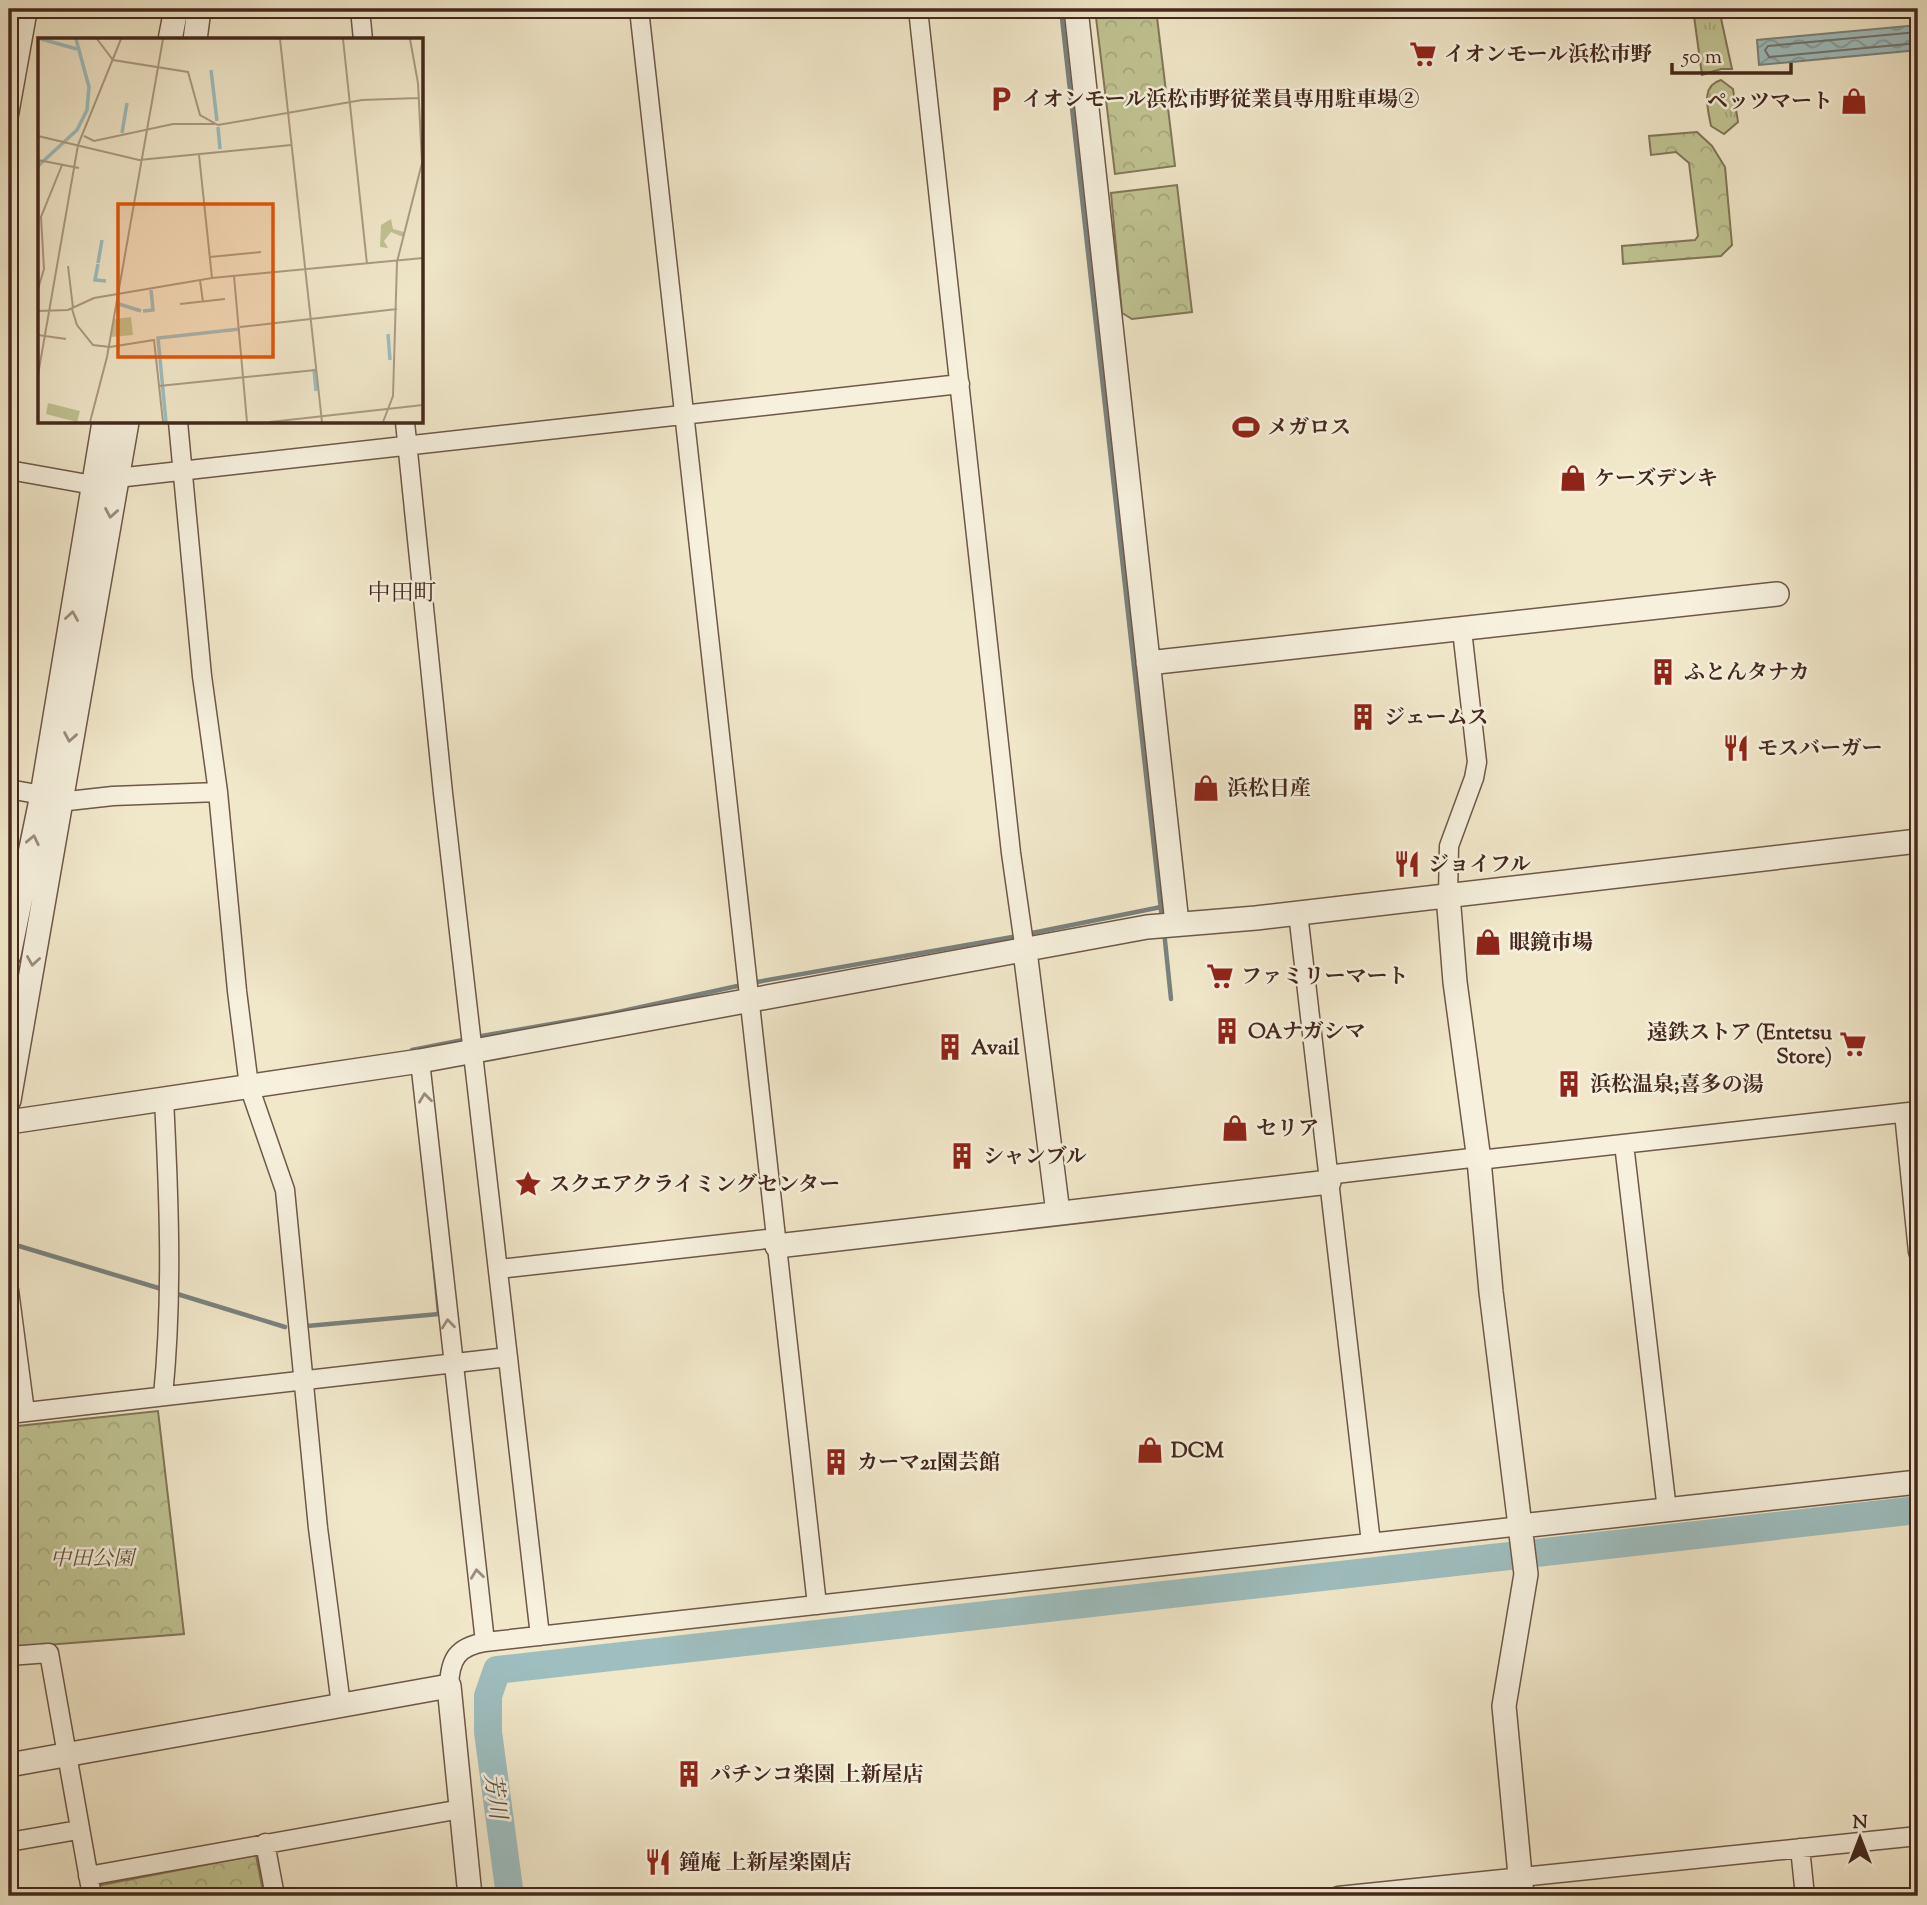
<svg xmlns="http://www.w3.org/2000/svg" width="1927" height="1905" font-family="'Sorts Mill Goudy','Noto Serif JP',serif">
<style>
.grass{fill:url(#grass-tufts);stroke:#827658;stroke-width:2}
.forest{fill:url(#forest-crowns);stroke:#827658;stroke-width:2}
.water{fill:url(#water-waves);stroke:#7a827e;stroke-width:2}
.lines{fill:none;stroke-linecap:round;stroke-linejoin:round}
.shore{stroke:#71736e;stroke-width:2}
.stream{stroke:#7a827e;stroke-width:4.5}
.river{stroke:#9ebebf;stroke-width:28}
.minor-casing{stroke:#6f5848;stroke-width:21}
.tertiary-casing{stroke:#6f5848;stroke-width:26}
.minor{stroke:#f6f0dd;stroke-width:18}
.tertiary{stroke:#f6f0dd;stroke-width:23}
.oneway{stroke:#9d8c7d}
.labels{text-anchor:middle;stroke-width:5;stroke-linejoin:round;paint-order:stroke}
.poi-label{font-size:21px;font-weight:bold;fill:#44281d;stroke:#f6f0dd;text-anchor:start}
.park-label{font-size:21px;font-style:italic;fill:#634f3a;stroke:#f6f0dd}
.neighbourhood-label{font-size:23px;fill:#44281d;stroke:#f6f0dd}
.water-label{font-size:23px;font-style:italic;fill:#5a4e46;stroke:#f6f0dd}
.inset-river{fill:none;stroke:#9ebebf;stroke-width:3.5}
.inset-road{fill:none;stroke:#ac9b85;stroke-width:2}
.view{fill:#e0570d;fill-opacity:0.15;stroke:#e0570d;stroke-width:3.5}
.inset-edge{fill:none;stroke:#44281d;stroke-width:3.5}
</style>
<defs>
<pattern id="grass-tufts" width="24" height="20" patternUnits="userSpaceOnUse" patternTransform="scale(1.75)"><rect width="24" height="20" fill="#c0c492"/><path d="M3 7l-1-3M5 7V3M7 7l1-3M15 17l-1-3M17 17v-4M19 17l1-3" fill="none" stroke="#a6a87d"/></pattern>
<pattern id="forest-crowns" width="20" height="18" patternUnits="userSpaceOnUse" patternTransform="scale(1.75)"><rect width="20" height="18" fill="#c0c492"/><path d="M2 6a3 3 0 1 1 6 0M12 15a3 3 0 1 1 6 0" fill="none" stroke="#a6a87d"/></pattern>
<pattern id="water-waves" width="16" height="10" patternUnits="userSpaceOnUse" patternTransform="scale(1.75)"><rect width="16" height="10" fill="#9ebebf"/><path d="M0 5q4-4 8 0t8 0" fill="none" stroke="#829a9b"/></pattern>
</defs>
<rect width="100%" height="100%" fill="#f1e8ca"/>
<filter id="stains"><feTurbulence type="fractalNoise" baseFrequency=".00286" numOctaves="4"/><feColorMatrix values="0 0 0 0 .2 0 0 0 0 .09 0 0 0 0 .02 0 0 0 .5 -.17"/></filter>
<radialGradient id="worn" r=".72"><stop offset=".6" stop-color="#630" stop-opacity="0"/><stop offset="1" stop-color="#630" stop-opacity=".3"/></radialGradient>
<path class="grass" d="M1693,9H1719L1732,69H1721L1702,75Z
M1721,80L1733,89L1738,122L1724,134L1711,126C1708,109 1700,86 1721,80Z"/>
<path class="forest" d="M1095,9H1156L1175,166L1115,174Z
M1697,132L1712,146L1725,167L1732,245L1721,256L1623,264L1622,246L1695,240L1698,236L1689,163L1676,152L1651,155L1649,136Z
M1177,185L1192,312L1132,319L1122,313L1111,193Z
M158,1411L184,1634L9,1648V1427Z
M256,1855L264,1896H98L96,1886Z"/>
<path class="water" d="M1918,25V50L1759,65L1757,40Z"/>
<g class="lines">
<path class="shore" d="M1918,32L1768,46L1765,50L1769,57L1918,43"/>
<path class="stream" d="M1061,9L1162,919
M1164,931L1171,999
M1027,934L1161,907
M751,983L1018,936
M476,1037L609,1014L742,985
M412,1054V1050L468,1039
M9,1243L165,1290
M174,1293L285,1327
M307,1326L439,1314L433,1251"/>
<path class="river" d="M510,1896L488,1732V1696L497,1670L1918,1510"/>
<defs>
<path id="minor" d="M360,9L363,40
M639,9L817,1605
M918,9L1011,853L1025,951
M9,115L28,9
M178,422L202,676L218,792L237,991L249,1086L285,1190L318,1528L341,1705
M405,422L443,793L540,1636
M9,470L93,485
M117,478L960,384
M9,789L42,795
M59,802L113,796L218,792
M1448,895L1449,846L1474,778L1477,762L1462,630
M1298,913L1371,1543
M420,1061L485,1642
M1904,1113L1918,1252
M1624,1144L1667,1510
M1329,1182L1335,1174L1471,1158L1479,1160L1918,1111
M499,1269L776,1238
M9,1290L25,1412
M163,1396C173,1296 169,1199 164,1099
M9,1414L508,1357
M9,1656L49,1653L92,1896
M449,1686C450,1659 457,1647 485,1642L1521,1526
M9,1842L78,1830
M265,1843L275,1896
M1800,1848L1805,1896
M88,1876L461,1809
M1338,1896L1918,1836"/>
<path id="tertiary" d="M1076,9L1177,923
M170,40L176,9
M195,40L199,9
M1148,663L1777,594
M1448,895L1455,982L1479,1160L1491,1292L1526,1574L1504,1706L1522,1896
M1025,951L1058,1213
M9,955L42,795L104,422
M9,1100L127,422
M9,1122L420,1061L1147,927L1256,918L1918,841
M777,1246L1329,1182
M1521,1526L1918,1482
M9,1765L449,1686L470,1896"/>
</defs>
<use href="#minor" class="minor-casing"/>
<use href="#tertiary" class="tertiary-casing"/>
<use href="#minor" class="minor"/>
<use href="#tertiary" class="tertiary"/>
</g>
<defs><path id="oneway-chevron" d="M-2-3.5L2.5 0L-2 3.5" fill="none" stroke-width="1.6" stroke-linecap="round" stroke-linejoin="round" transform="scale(1.75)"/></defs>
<g class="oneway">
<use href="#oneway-chevron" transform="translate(111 513) rotate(100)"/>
<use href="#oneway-chevron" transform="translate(72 616) rotate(-81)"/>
<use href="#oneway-chevron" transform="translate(70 737) rotate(100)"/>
<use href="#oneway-chevron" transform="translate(33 840) rotate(-78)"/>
<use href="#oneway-chevron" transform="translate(33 961) rotate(99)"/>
<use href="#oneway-chevron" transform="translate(425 1098) rotate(-97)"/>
<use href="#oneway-chevron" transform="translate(448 1324) rotate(-96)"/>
<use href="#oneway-chevron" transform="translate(477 1574) rotate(-97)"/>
</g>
<defs>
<symbol id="supermarket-bare" viewBox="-9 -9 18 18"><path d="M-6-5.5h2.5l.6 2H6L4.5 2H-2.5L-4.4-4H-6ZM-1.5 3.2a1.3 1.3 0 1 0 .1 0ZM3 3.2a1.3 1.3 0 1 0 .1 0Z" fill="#8f2418" stroke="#f6f0dd" stroke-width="2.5" paint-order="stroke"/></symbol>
<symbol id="parking-bare" viewBox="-9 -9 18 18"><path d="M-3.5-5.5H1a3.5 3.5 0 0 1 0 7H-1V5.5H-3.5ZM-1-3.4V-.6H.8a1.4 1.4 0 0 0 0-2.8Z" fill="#8f2418" stroke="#f6f0dd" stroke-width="2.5" paint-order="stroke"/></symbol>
<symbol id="shop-bare" viewBox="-9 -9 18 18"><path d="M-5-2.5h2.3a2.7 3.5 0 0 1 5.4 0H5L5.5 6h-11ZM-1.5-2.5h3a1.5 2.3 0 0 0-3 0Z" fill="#8f2418" stroke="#f6f0dd" stroke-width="2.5" paint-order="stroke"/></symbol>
<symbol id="stadium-bare" viewBox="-9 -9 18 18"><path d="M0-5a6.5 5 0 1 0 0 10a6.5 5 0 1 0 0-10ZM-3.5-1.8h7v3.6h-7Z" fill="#8f2418" stroke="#f6f0dd" stroke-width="2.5" paint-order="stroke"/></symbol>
<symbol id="building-bare" viewBox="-9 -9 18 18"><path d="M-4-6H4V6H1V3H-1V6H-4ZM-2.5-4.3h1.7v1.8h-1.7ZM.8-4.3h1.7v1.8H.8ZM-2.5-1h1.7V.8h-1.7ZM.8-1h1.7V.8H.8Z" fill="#8f2418" stroke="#f6f0dd" stroke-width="2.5" paint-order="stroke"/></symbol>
<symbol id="restaurant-bare" viewBox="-9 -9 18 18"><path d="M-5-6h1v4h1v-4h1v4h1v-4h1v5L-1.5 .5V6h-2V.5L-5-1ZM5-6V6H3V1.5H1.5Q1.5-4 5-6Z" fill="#8f2418" stroke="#f6f0dd" stroke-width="2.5" paint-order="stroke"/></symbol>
<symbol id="sight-bare" viewBox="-9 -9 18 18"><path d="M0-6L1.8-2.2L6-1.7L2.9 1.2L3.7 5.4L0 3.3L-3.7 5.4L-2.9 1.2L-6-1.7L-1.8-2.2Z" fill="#8f2418" stroke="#f6f0dd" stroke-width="2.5" paint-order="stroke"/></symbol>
</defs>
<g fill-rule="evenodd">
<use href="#supermarket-bare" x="1404" y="35" width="38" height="38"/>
<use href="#parking-bare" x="982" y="80" width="38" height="38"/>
<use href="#shop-bare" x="1835" y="82" width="38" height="38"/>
<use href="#stadium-bare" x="1227" y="408" width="38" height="38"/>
<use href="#shop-bare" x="1554" y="459" width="38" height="38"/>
<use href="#building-bare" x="1644" y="653" width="38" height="38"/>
<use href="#building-bare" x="1344" y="698" width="38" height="38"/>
<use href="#restaurant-bare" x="1717" y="729" width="38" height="38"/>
<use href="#shop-bare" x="1187" y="769" width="38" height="38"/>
<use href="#restaurant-bare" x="1388" y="845" width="38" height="38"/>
<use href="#shop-bare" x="1469" y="923" width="38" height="38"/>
<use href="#supermarket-bare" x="1201" y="957" width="38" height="38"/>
<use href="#building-bare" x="1208" y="1012" width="38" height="38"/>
<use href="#supermarket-bare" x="1834" y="1025" width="38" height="38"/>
<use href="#building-bare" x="931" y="1028" width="38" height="38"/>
<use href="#building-bare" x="1550" y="1065" width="38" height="38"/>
<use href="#shop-bare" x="1216" y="1109" width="38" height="38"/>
<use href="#building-bare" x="943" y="1137" width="38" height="38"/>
<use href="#sight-bare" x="509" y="1165" width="38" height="38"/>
<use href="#shop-bare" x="1131" y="1431" width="38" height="38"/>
<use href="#building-bare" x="817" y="1443" width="38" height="38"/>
<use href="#building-bare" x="670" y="1755" width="38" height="38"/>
<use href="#restaurant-bare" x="639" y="1843" width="38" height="38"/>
</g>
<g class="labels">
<g class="poi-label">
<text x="1444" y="61">イオンモール浜松市野</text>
<text x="1022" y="106">イオンモール浜松市野従業員専用駐車場②</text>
<text x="1833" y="108" text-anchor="end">ペッツマート</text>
<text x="1267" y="434">メガロス</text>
<text x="1594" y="485">ケーズデンキ</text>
<text x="1684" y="679">ふとんタナカ</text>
<text x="1384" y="724">ジェームス</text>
<text x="1757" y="755">モスバーガー</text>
<text x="1227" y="795">浜松日産</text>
<text x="1428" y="871">ジョイフル</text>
<text x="1509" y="949">眼鏡市場</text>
<text x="1241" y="983">ファミリーマート</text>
<text x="1248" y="1038">OAナガシマ</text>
<text x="1832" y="1039" text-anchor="end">遠鉄ストア (Entetsu<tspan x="1832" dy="24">Store)</tspan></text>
<text x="971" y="1054">Avail</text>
<text x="1590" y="1091">浜松温泉;喜多の湯</text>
<text x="1256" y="1135">セリア</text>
<text x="983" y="1163">シャンブル</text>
<text x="549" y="1191">スクエアクライミングセンター</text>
<text x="1171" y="1457">DCM</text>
<text x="857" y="1469">カーマ21園芸館</text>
<text x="710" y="1781">パチンコ楽園 上新屋店</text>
<text x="679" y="1869">鐘庵 上新屋楽園店</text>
</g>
<g class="park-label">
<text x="92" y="1565">中田公園</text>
</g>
<g class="neighbourhood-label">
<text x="402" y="600">中田町</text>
</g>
<g class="water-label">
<text transform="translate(496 1796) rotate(82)" y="8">芳川</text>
</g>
</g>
<g transform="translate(38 38)">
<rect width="385" height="385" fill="#f1e8ca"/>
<path d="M353,181L355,191L366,194L365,199L353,194L346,203L350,210L342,209L343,187ZM93,279L95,297L73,299L76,281ZM10,365L42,373L39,384L8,376Z" fill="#c0c492"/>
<path class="inset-river" d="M3,1L39,11M173,32L179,83M180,89L182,111M84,95L89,65M0,128L39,92L49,72L51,49L38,1M60,225L64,202M60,226L57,242L68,243M81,266L103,273M105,273L115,272L113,252M350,296L352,322M276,331L278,353M128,384L120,300L202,291"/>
<path class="inset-road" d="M59,1L75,22L150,34L162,77L180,87L324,62L380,60M242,1L284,384M305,1L329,226M372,1L380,45L384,125M0,98L101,122L253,107M46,98L56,103L135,86H177M161,117L174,240M0,122L41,130M172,219L223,214M30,228L35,270M196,238L209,384M162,242L165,264M0,251L6,231L3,179L24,127M142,266L187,261M34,271L39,287L55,307L72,309L116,302L125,384M0,273L30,272L56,260L174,240L385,220M202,289L359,271M0,297L28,301M0,337L40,107L83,1M121,348L278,332M52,384L69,319L125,1M232,384L385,367M345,384L355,358L359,224L385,121"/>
<path class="view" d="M80,166H235V319H80Z"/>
<rect width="385" height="385" class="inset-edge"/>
</g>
<rect width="1927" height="1905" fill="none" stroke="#f1e8ca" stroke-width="35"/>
<rect x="10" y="10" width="1906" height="1884" fill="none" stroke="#44281d" stroke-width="3.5"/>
<rect x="18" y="18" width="1892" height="1870" fill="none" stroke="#44281d" stroke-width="2"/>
<g transform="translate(1860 1838)" stroke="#f6f0dd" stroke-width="5" paint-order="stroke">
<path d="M0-5L12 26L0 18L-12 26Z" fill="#44281d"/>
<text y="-10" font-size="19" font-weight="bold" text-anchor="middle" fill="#44281d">N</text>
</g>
<path d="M1672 63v10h119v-10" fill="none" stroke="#44281d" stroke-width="3.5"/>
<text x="1682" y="63" font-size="21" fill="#44281d" stroke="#f6f0dd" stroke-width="5" paint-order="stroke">50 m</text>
<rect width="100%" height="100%" filter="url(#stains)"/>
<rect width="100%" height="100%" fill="url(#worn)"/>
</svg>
